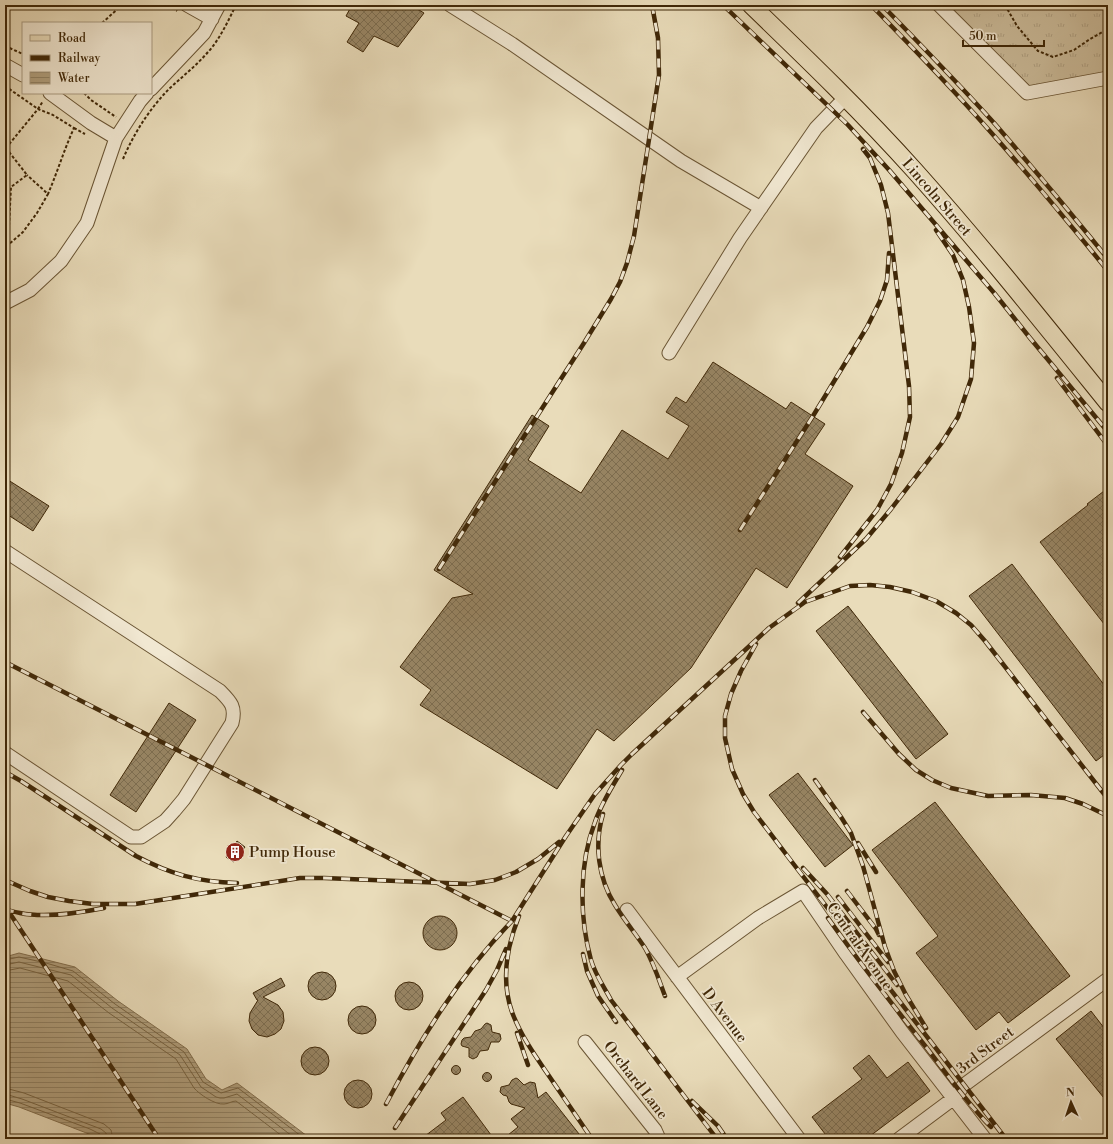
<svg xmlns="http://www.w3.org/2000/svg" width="1113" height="1144" font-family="'Libre Bodoni',serif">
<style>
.grass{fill:url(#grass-tufts);stroke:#867252}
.water{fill:url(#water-rules);stroke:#836f4e}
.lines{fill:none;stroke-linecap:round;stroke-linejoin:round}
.shore{stroke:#786442;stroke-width:1}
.building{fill:url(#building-cross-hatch);stroke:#402808}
.minor-casing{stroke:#6a5534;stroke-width:15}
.major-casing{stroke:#402808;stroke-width:19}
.path{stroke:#402808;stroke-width:2;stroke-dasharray:3 2;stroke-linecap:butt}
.minor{stroke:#f1e8d2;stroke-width:13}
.major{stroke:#e9dcba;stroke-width:17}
.rail-casing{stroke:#402808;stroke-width:4.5}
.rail{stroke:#f1e8d2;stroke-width:3;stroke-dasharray:9;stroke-linecap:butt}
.labels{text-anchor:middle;stroke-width:3.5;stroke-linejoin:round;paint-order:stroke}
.street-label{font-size:15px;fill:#402808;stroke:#f1e8d2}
.poi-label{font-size:15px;fill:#402808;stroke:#f1e8d2;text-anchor:start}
</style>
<defs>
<pattern id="grass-tufts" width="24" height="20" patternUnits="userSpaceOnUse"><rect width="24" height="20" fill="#ccbd9c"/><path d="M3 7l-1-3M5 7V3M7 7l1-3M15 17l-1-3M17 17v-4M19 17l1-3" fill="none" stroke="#b0a285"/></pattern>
<pattern id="water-rules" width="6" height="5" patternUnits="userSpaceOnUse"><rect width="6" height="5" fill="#b09f7d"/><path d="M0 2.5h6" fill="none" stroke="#918264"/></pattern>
<pattern id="building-cross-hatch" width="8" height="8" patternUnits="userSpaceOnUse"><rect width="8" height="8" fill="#988665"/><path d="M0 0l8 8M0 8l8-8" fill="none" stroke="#7d6e51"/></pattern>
</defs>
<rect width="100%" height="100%" fill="#e9dcba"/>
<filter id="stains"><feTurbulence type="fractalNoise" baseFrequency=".005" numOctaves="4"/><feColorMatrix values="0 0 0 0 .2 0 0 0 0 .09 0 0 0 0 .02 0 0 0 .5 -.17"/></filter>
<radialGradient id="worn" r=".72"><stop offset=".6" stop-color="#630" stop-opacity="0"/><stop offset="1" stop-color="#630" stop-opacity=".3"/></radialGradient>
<path class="grass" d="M947,5H1108V77L1032,92Z"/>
<path class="water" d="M19,953L75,967L118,1001L187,1049L206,1079L222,1090L237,1083L311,1139H102L19,1107L5,1103V957Z"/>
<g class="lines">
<path class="shore" d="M5,960L19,957L46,963L73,971L115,1004L184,1052L203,1082L221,1093L238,1088L305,1139
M5,965L19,962L71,975L112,1008L180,1055L201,1087L216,1097L220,1098H224L237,1094L296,1139
M5,971L20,968L68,981L109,1013L176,1059L194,1088C199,1094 215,1105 224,1104C228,1104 232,1101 236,1101L286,1139
M5,1088L24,1093L104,1124L111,1130L113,1139
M5,1094L22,1099L101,1129L106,1133L107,1139
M5,1099L20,1103L90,1129L100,1134L102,1139"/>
</g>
<path class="building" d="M352,5H411L424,13L398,47L374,36L363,52L347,42L359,23L346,16Z
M713,362L786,409L791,402L825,424L805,454L853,486L787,588L756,568L691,668L614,741L597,729L557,789L420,705L431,690L400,667L452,598L473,594L434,570L532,415L549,426L528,460L581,493L622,430L668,459L689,426L666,412L676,397L686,403Z
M5,478L49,506L33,531L5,513Z
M1108,488V629L1040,542L1088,505L1087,504Z
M1012,564L1108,690V752L1096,761L969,596Z
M848,606L948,734L916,759L816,631Z
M169,703L196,720L136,812L110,795Z
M798,773L853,845L825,867L769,795Z
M935,802L1070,976L1008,1023L999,1012L976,1030L916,953L938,936L872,850Z
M237,841L245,847L234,862L226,857Z
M423 933a17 17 0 1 1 34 0a17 17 0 1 1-34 0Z
M308 986a14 14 0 1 1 28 0a14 14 0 1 1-28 0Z
M281,978L285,986L263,997L278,1005L283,1012L284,1021L281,1029L275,1034L267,1037L258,1035L252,1029L249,1021L250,1013L258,1000H257L253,993Z
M395 996a14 14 0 1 1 28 0a14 14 0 1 1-28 0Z
M348 1020a14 14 0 1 1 28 0a14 14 0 1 1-28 0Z
M1091,1011L1108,1033V1103L1056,1039Z
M487,1023L491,1025L492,1032L500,1034L501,1039L499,1042H491L488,1050L480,1051L477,1057L473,1059L469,1057V1048L462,1046L461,1044L462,1040L464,1038L471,1037L475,1031L481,1029L485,1024Z
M301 1061a14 14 0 1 1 28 0a14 14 0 1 1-28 0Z
M869,1055L887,1078L908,1062L930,1091L866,1139H829L812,1117L862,1079L853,1068Z
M451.5 1070a4.5 4.5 0 1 1 9 0a4.5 4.5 0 1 1-9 0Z
M482.5 1077a4.5 4.5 0 1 1 9 0a4.5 4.5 0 1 1-9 0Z
M516,1078L518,1079L524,1085L530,1082L535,1083L538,1098L546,1092L583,1139H503L518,1127L511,1119L525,1108L511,1104L509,1102L507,1096L503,1095L500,1092L501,1087L509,1085L512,1080Z
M344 1094a14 14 0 1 1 28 0a14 14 0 1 1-28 0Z
M463,1097L494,1139H421L446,1120L441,1113Z"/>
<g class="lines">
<defs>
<path id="minor" d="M187,5L212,19
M450,5L512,44L681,161L761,208
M939,5L1027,93L1108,78
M5,65L23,75
M151,89L204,33L219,5
M50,93L91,123L116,138L140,101L147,93
M5,303L30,290L61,261L87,223L116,138
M669,353L740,238L816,128L846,97
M5,551L220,691C231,702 236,707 232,723L184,799L174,811L165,821L141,837H131L5,753
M627,910L799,1139
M677,977L758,918L803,891L846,954L902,1032L985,1139
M585,1042L655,1130L659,1139
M899,1139L954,1098L964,1085L1108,979"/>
<path id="major" d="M751,5C807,59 863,113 915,171C982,246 1045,325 1108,403"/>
</defs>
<use href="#minor" class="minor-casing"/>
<use href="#major" class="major-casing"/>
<path class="path" d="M168,5L177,11
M1005,5L1017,26L1038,51L1053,57L1074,50L1090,39L1108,29
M102,23L122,5
M5,46L23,54
M5,86L38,109L43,101
M84,93L91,100L116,117
M74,128L85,134
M6,148L27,175L11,187L8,245L23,232L37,213L48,194L27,175
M6,148L38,109L53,115L74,128C64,150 57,173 48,194
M123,159C134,133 150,108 170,88C183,76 197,65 208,52C220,39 228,21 236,5
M7,266L8,245"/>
<use href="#minor" class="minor"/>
<use href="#major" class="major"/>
<defs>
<path id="rail" d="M723,5L848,125L890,171L995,294L1030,338L1108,432
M871,5C911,46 950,86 988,129C1029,175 1069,223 1108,271
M882,5C920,44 958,83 995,124C1033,168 1071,213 1108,259
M1057,378L1108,446
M740,530L813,416L867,327L880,301L887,280L889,253
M840,557L877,510L891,484L902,453L910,417L909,386L888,213L881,185L870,158L863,149
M439,569L584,343L611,299L620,282L627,263L634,236L659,75L658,38L652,5
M798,603L866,539L891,509L941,444L958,417L971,379L974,343L969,307L963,280L953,255L936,230
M756,644L741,671L731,694L725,716V738L732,769L743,794L754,812L792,862L1006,1139
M5,662L512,921L566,836L595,794L621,765L632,754L769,628L805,602L850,586L870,585L890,587L912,592L936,601L956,613L971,625L985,641L1108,799
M863,712L899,754L916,770L932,780L951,788L988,796L1031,795L1065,798L1083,804L1108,816
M622,770C612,787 601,804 595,822C579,863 579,917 591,960C595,974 604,987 611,1000L717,1139
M5,772L21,781L136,856C170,874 198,882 237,883
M815,780L841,817L851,833L863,866L885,947L894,971L906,995L926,1028
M603,814C594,844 598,878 615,905C624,920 636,934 645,948C654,964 659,980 665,996
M858,843L876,872
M803,868L827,894L897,985
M5,880L30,891L48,897L69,901L93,904H135L300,878H324L470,884L495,880L516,872L538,859L559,842
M847,891L876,929L879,935
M838,897L888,962
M5,906L159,1139
M5,909C10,911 15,912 20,913C45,918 79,913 104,908
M519,916C507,946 501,981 512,1012C520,1034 534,1054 547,1073C562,1095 577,1117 592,1139
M828,918C859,962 892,1004 926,1047C947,1074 967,1103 991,1127
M583,954L587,971L598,996L616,1022
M517,1033L528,1065
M692,1101L718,1126L727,1139
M386,1104C421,1038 460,975 512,921
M395,1128L486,990L497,970L506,949"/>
</defs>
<use href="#rail" class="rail-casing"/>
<use href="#rail" class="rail"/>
</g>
<defs>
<symbol id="building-disc" viewBox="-11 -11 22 22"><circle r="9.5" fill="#8f2418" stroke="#f1e8d2"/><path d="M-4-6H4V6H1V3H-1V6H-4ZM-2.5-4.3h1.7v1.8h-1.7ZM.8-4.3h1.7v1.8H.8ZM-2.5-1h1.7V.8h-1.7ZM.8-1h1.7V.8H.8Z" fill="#fff"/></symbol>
</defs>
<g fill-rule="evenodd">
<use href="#building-disc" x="224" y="841" width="22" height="22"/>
</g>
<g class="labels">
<g class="street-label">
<text transform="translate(937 197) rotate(49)" y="5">Lincoln Street</text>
<text transform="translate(860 946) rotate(55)" y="5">Central Avenue</text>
<text transform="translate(725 1015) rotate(53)" y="5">D Avenue</text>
<text transform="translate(985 1050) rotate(-37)" y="5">3rd Street</text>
<text transform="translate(636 1080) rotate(52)" y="5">Orchard Lane</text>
</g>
<g class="poi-label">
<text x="249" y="857">Pump House</text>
</g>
</g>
<rect width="1113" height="1144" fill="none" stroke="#e9dcba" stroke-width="20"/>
<rect x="6" y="6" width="1101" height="1132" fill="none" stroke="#402808" stroke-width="2"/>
<rect x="10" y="10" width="1093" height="1124" fill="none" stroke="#402808"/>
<rect x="22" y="22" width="130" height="72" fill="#f1e8d2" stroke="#aa9b81"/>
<rect x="30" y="35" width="20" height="6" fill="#e9dcba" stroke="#aa9b81"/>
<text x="58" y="42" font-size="12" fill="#402808">Road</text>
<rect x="30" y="55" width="20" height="6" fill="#402808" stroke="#aa9b81"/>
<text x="58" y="62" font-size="12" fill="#402808">Railway</text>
<rect x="30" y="72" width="20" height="12" fill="url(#water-rules)" stroke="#aa9b81"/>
<text x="58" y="82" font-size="12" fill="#402808">Water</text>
<g transform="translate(1071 1102) rotate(357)" stroke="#f1e8d2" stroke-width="3" paint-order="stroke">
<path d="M0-3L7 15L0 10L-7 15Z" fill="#402808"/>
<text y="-6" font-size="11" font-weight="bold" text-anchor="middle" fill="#402808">N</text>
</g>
<path d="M963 40v6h81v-6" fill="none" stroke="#402808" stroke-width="2"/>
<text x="969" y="40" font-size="12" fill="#402808" stroke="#f1e8d2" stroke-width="3" paint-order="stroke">50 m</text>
<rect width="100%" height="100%" filter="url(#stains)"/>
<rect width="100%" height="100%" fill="url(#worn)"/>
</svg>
